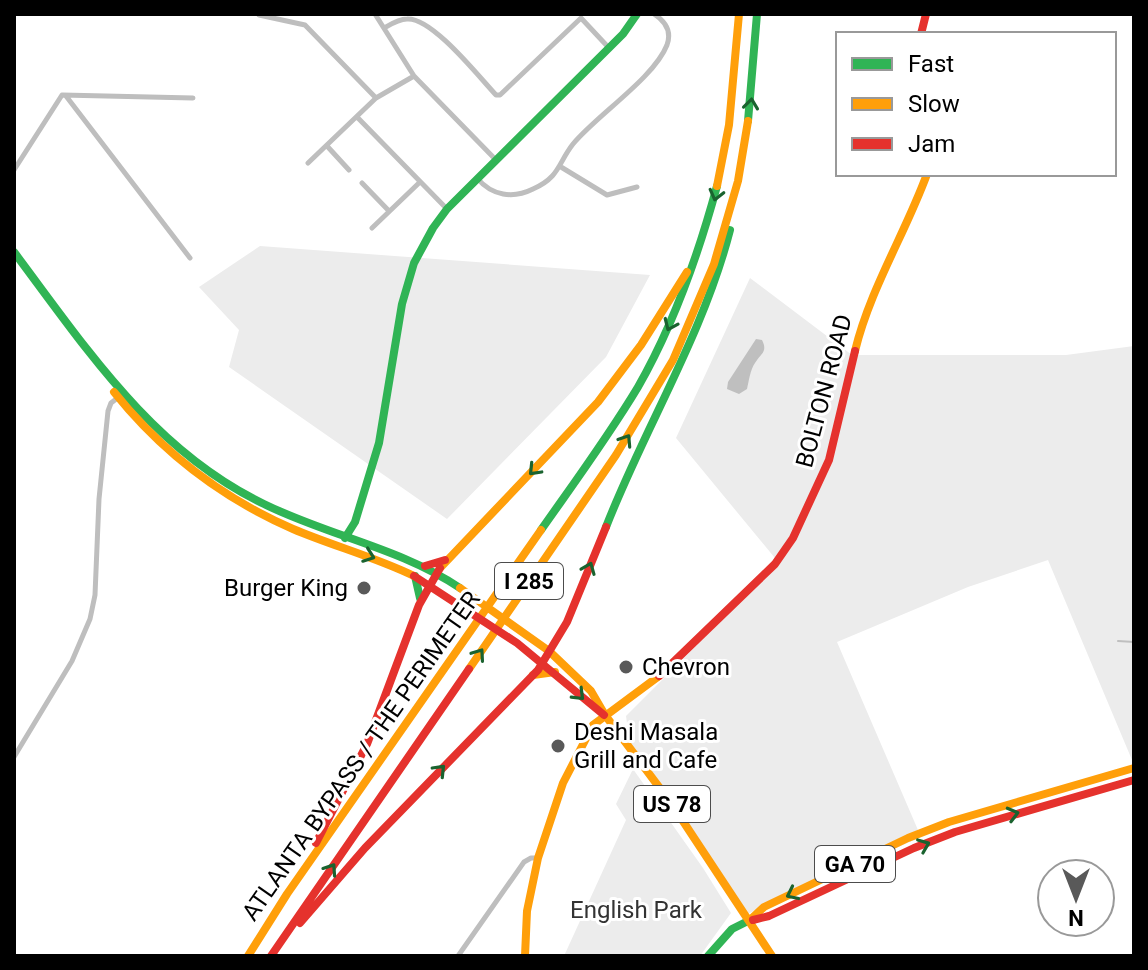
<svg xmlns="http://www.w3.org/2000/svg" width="1148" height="970" font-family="Roboto,sans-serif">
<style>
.green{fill:#ececec}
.water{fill:#bfbfbf}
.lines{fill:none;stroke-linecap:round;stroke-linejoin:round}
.stream{stroke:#bfbfbf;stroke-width:2}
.street{stroke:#bebebe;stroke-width:5}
.fast{stroke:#30b455;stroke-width:8}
.slow{stroke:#ff9f0a;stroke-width:8}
.jam{stroke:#e5322d;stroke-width:8}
.oneway{stroke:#1a632f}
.poi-dot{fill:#595959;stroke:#fff;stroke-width:3}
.labels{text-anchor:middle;stroke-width:6;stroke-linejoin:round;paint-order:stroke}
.shield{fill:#fff;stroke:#4c4c4c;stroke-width:2}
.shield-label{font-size:22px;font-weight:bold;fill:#000}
.street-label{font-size:24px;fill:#000;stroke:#fff}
.poi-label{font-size:24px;fill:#000;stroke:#fff;text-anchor:start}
.park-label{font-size:24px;fill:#333;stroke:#fff}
</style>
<rect width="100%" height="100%" fill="#fff"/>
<path class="green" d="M260,246L650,275L606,357L447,519L229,367L239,330L199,287Z
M750,278L852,355H1066L1134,346V759L1132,760L1048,560L968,587L837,642L921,837L745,915L631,751L626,716L779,563L676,438Z
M633,769L703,868L731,913L700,956H564L626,820L616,804Z"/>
<path class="water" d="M756,339L762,340C768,352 761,353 755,363C750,370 749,381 747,389L739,394L727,389L728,382Z"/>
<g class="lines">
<path class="stream" d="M1118,641L1134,642"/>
<path class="street" d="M375,14L414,76L496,160
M259,15L305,25L376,98
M384,28C391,24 399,19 407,19C432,17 479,77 496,95H500L581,18L609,48
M66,96L190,258
M358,118L447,209
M327,146L349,170
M308,163L376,98L414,76
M561,167L607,195L637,187
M14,170L62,95L193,98
M477,178C492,196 513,199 533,189C560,177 558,163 573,144C597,115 654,78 667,45C672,31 665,21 654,14
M362,183L389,211
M372,228L420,182
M14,757L72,661L90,619L95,595L99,499L108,411L111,403L120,396
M458,956L524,862L531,858H538"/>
<path class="fast" d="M748,121L757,14
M14,252C86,348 153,451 264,504C329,536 400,548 460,588
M606,527C645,427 703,335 730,230
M541,530C574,483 608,437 638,387C674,324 698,256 717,186
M345,538L355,522L379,443L402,304L414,263L433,228L447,209L623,34L637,14
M415,576L420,598
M708,956L732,929L750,920"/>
<path class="slow" d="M717,186L729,125L739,14
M855,351C870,289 905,234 927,174
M114,392C162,452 222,498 293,529C333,546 375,557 414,576
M440,568L598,402L641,345L687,272
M460,588L549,651L591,691L605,715L671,803L772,956
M469,669L616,455L673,360L714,264L738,181L748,121
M533,675L555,672
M750,920L764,907L908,838L949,822L1134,768
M248,956L287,894L541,530
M525,956L527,911L538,858L563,783L593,725L659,676"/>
<path class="jam" d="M921,34L926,14
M425,566L445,560
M414,576L517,643L604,715
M659,676L775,564L793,538L829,460L855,351
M316,843L367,744L419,605L440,568
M753,920L769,916L914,848L955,832L1134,780
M300,923L365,848L538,670L567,622L606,527
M271,956L469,669"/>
</g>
<defs><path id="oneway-chevron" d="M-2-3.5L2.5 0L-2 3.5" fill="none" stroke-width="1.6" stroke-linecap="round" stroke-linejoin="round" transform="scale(2)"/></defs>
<g class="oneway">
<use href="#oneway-chevron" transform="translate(751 104) rotate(-83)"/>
<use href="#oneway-chevron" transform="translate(716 195) rotate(104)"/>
<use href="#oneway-chevron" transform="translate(670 325) rotate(114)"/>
<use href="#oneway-chevron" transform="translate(626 440) rotate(-57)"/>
<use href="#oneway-chevron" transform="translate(534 470) rotate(134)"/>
<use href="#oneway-chevron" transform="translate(369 556) rotate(20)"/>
<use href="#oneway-chevron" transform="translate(589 568) rotate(-68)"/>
<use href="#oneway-chevron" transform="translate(479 654) rotate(-55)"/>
<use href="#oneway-chevron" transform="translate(579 695) rotate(45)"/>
<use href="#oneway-chevron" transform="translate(440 770) rotate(-46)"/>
<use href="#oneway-chevron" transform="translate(1013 814) rotate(-15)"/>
<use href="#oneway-chevron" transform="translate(924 845) rotate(-22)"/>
<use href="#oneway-chevron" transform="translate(331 869) rotate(-56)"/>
<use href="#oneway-chevron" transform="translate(792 894) rotate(154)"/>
</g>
<g class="poi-dot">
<circle cx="364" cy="588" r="8"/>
<circle cx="626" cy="667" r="8"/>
<circle cx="558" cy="746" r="8"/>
</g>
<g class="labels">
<g class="shield">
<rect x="495" y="563" width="68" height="36" rx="6"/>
<rect x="634" y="786" width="76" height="36" rx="6"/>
<rect x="815" y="846" width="80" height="36" rx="6"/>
</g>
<g class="shield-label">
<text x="529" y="589">I 285</text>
<text x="672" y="812">US 78</text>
<text x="855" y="872">GA 70</text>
</g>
<g class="street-label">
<text transform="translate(824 391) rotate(-75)" y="8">BOLTON ROAD</text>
<text transform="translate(361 756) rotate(-55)" y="8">ATLANTA BYPASS / THE PERIMETER</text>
</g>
<g class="poi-label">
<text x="348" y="596" text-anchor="end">Burger King</text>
<text x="642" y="675">Chevron</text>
<text x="574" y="740">Deshi Masala<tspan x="574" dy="28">Grill and Cafe</tspan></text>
</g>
<g class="park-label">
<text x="636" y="918">English Park</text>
</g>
</g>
<rect width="1148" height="970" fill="none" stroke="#000000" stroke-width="32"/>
<rect x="836" y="32" width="280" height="144" fill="#ffffff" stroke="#999999" stroke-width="2"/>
<rect x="852" y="58" width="40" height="12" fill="#30b455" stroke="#999999" stroke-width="2"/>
<text x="908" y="72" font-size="24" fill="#000000">Fast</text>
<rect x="852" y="98" width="40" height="12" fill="#ff9f0a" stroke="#999999" stroke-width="2"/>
<text x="908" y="112" font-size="24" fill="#000000">Slow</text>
<rect x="852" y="138" width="40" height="12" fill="#e5322d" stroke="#999999" stroke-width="2"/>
<text x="908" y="152" font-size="24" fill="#000000">Jam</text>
<g transform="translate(1076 898) rotate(180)"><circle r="38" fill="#ffffff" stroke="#999999" stroke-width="2"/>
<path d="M0-6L14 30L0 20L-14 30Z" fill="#595959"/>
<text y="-12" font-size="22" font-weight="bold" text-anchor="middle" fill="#000000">N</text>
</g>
</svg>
